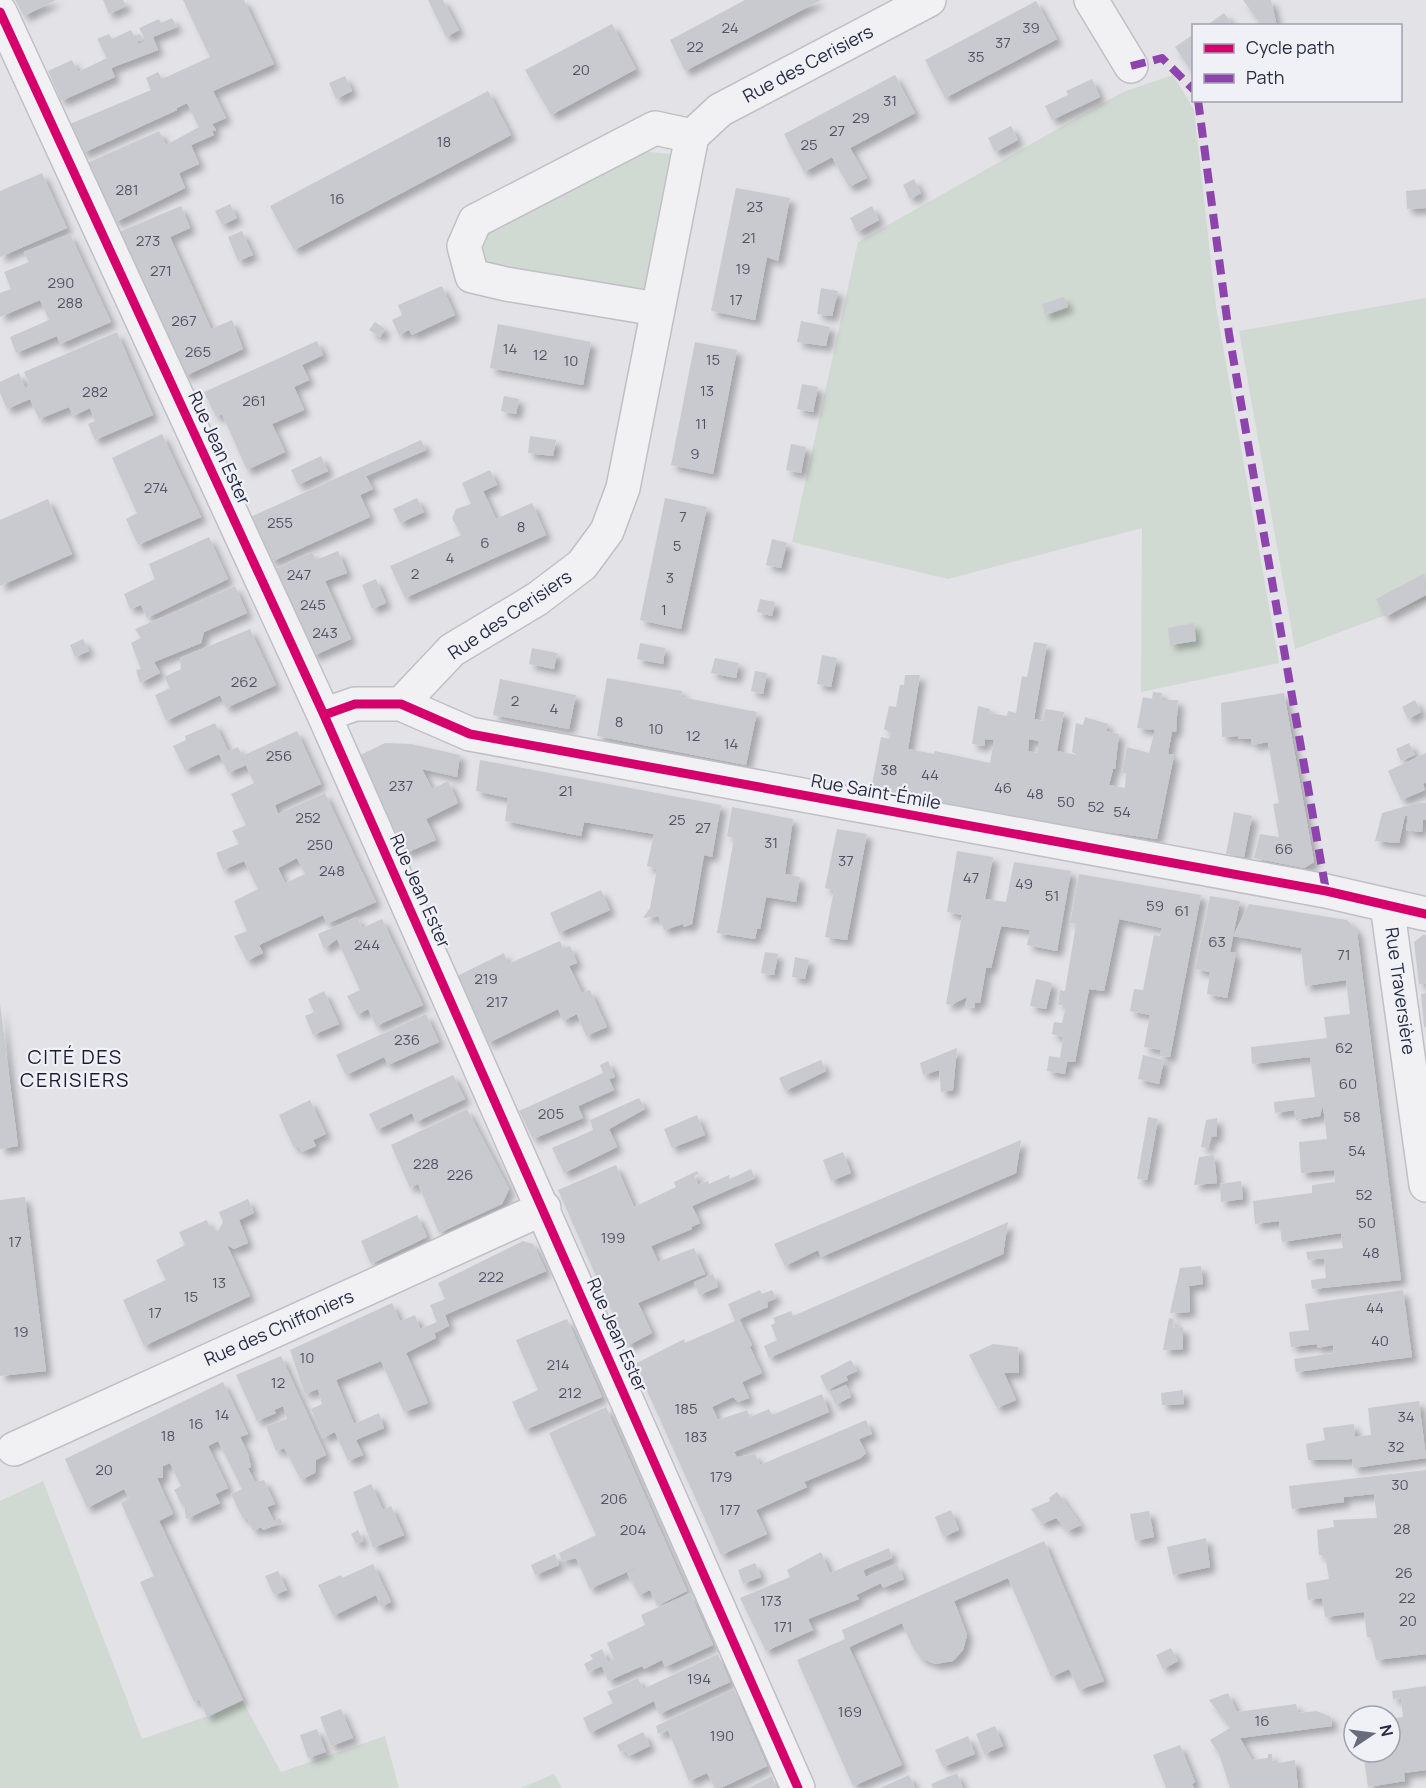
<svg xmlns="http://www.w3.org/2000/svg" width="1426" height="1788" font-family="Manrope,sans-serif">
<style>
.green{fill:#d0dad2}
.building{fill:#c9cacf;fill-rule:evenodd;filter:url(#shadow)}
.lines{fill:none;stroke-linecap:round;stroke-linejoin:round}
.minor-casing{stroke:#bfbfc5;stroke-width:36}
.minor{stroke:#f1f1f4;stroke-width:33}
.quiet{stroke:#8e44ad;stroke-width:8;stroke-dasharray:15 8;stroke-linecap:butt}
.cycleway-casing{stroke:#eff1f7;stroke-width:13}
.cycleway{stroke:#d6006c;stroke-width:9}
.labels{text-anchor:middle;stroke-width:4.5;stroke-linejoin:round;paint-order:stroke}
.number-label{font-size:15px;fill:#515467}
.street-label{font-size:18px;fill:#272b42;stroke:#eff1f7}
.neighbourhood-label{font-size:20px;letter-spacing:1.5px;fill:#1a1c32;stroke:#eff1f7}
</style>
<defs>
<filter id="shadow"><feDropShadow dx="5.5" dy="5.5" stdDeviation="3" flood-color="#0004"/></filter>
</defs>
<rect width="100%" height="100%" fill="#e2e2e7"/>
<path class="green" d="M1173,75L1194,110L1216,307L1279,663L1141,692L1142,528L948,579L792,542L858,242L1123,92Z
M641,151L670,154L645,297L484,269L476,237Z
M1426,298V600L1295,649L1239,331Z
M43,1481L142,1739L208,1716L242,1700L281,1772L385,1736L399,1788H0V1501Z
M554,1774L562,1788H521Z"/>
<path class="building" d="M15,0H56L24,16Z
M103,0H123L126,6L109,14Z
M183,0H244L274,64L213,91L226,118L212,124L216,130L212,131L214,135L191,145L199,164L179,173L185,188L116,222L109,212L87,163L159,131L166,145L199,127L187,103L177,108V110L83,153L70,124L151,90L146,78L158,72L162,79L210,57Z
M428,0H443L459,30L446,37Z
M745,0H821L685,71L670,40Z
M1243,0H1271L1277,26H1262Z
M1036,1L1057,39L945,98L925,60Z
M1224,13L1233,26H1206Z
M172,18L177,27L153,37L158,50L111,68L115,77L61,101L48,71L72,60L78,72L107,58L97,39L109,34L112,39L131,30L134,36L140,34L142,40L137,41L139,44L146,41L139,28L159,19L161,23Z
M612,24L636,69L551,115L525,70Z
M1194,34V75L1175,47Z
M895,75L915,113L850,148L867,178L849,187L832,157L804,172L784,134Z
M345,76L352,91L336,99L329,83Z
M1092,79L1100,97L1052,120L1045,106L1068,95L1066,91Z
M488,91L511,135L294,250L270,206Z
M1011,126L1018,140L995,152L988,138Z
M42,173L67,228L0,257V191Z
M914,179L921,193L910,199L903,185Z
M736,188L790,198L778,261L767,257L755,320L711,311Z
M1426,189V208L1407,209L1406,191Z
M230,204L237,218L222,225L215,211Z
M181,206L190,228L170,237L211,329L232,320L243,349L185,376L119,232Z
M872,206L879,220L857,232L850,218Z
M242,231L253,255L238,261L228,237Z
M70,234L111,322L60,344L57,336L16,353L10,337L49,320L40,300L0,317V293L11,289L4,272L29,262L24,252Z
M442,286L455,315L412,335L409,330L399,335L392,320L402,315L398,305Z
M821,288L838,291L832,316L817,314Z
M1064,297L1068,307L1045,315L1042,304Z
M801,321L830,327L826,346L797,342Z
M375,322L385,329L380,337L369,330Z
M498,324L591,342L583,385L490,368Z
M117,332L153,415L95,440L88,424L95,421L90,408L73,416L69,407L39,419L30,399L7,409L0,393V382L19,373L25,388L30,386L24,372Z
M317,341L323,355L302,365L309,380L294,387L304,410L272,424L285,452L247,470L222,414L216,417L204,392Z
M695,342L737,350L713,474L671,465Z
M802,384L818,387L813,412L797,409Z
M504,396L519,399L516,414L501,411Z
M162,434L201,517L138,545L126,519L137,513L112,458Z
M530,436L556,440L553,456L528,453Z
M421,440L426,450L366,476L373,489L360,495L370,517L271,562L266,549L260,552L246,519Z
M791,444L806,447L801,473L786,470Z
M321,456L328,471L298,485L291,470Z
M490,470L497,485L483,491L496,519L532,503L546,535L405,598L390,566L461,535L452,518L456,509L471,504L462,483Z
M417,498L424,512L400,523L393,509Z
M665,498L707,507L681,629L640,620Z
M48,499L72,554L0,586V520Z
M209,537L228,579L147,618L141,605L130,609L124,594L155,579L149,564Z
M772,539L787,543L781,568L766,565Z
M338,551L347,573L325,581L351,639L313,656L273,570L312,552L316,560Z
M1425,573L1426,595L1385,617L1376,599Z
M376,579L386,603L372,609L362,585Z
M235,586L247,613L204,632L201,643L154,662L160,673L140,683L136,670L141,669L131,643L141,638L135,629Z
M760,599L775,602L772,616L757,612Z
M1194,623L1196,641L1170,645L1168,628Z
M250,629L276,685L226,708L220,695L166,721L155,695L170,688L164,677L181,669L180,658Z
M83,639L89,651L75,657L70,645Z
M1034,642L1047,644L1034,719L1043,721L1045,709L1064,712L1057,751L1077,755L1072,752L1076,723L1083,725L1085,717L1108,724L1106,731L1119,734L1115,769H1113L1109,785L1125,788L1126,773H1122L1127,747L1149,753L1155,730L1137,728L1143,697L1152,699L1153,692L1162,693L1161,700H1178L1176,732L1172,731L1168,754L1174,755L1157,839L1044,823L871,790L881,737L889,739L891,733L884,729L889,706L896,707L900,685H904L905,675H920L908,749L934,754L935,751L990,763L994,740L985,739L984,746L972,744L978,706L990,709L989,713L1007,716L1008,711L1016,713L1022,676L1027,677ZM1029,739L1039,741L1037,753L1028,751Z
M640,643L665,648L663,664L637,659Z
M532,648L557,653L554,669L529,664Z
M822,655L837,658L831,687L817,684Z
M715,658L739,663L736,678L711,673Z
M755,671L767,673L763,694L751,691Z
M607,678L682,691L681,697L757,712L746,765L597,736Z
M500,679L576,695L569,729L493,715Z
M1284,693L1314,862L1304,868L1254,858L1260,834L1279,837L1273,804L1279,803L1268,742L1252,745L1251,739H1238V736L1222,737L1221,703Z
M1415,700L1421,712L1408,719L1402,707Z
M215,723L228,751L238,747L242,756L297,731L321,784L275,805L278,814L325,793L376,902L327,924L323,915L259,945L263,953L247,961L234,936L247,931L234,901L258,889L244,861L223,870L216,853L239,844L232,831L246,825L231,794L254,783L246,765L228,773L219,754L185,770L173,746L186,740L185,736ZM297,858L305,874L285,883L278,868Z
M385,743L411,744L460,755L457,777L422,769L432,789L448,781L458,803L426,819L436,840L406,853L358,756Z
M1409,743L1415,755L1401,761L1396,749Z
M1426,753V782L1423,784L1425,790L1401,800L1388,771Z
M480,760L721,805L712,857L704,855L692,924L684,927L683,924L664,930L658,916L643,918L650,908L657,869L647,866L654,834L584,822L581,836L505,821L508,798L476,791Z
M1417,803H1426V820H1423L1422,832L1406,830L1408,816L1405,815L1399,843L1375,841L1382,813Z
M732,807L793,819L785,874L800,877L796,902L766,897L760,929H757L755,939L717,933L734,838L727,836Z
M1234,812L1252,816L1244,857L1226,854Z
M837,829L867,834L847,940L825,937L834,890L825,888Z
M957,851L993,857L985,899L1006,902L1014,862L1071,871L1057,951L1027,945L1030,930L1001,926L991,968H986L980,1003L975,1002L974,1008L965,1006L967,997L951,1005L946,1004L962,915L947,912Z
M1079,874L1201,895L1170,1057L1160,1056L1161,1050L1144,1047L1150,1015L1130,1011L1134,989L1143,990L1154,935L1160,936L1162,928L1119,919L1104,991L1089,989L1075,1062L1067,1061L1065,1074L1047,1071L1049,1056L1060,1058L1063,1037L1052,1034L1054,1022L1062,1023L1066,1005H1058L1060,990L1065,991L1076,924L1070,923Z
M601,890L610,910L559,933L550,913Z
M1210,896L1240,901L1230,952L1236,953L1227,998L1207,994L1210,972L1195,969Z
M1249,904L1347,920L1357,931L1401,1280L1312,1289L1311,1280L1326,1278L1324,1258L1308,1260L1306,1252L1343,1248L1341,1233L1282,1242L1279,1221L1255,1224L1253,1201L1312,1193V1185L1335,1182L1334,1170L1301,1173L1299,1142L1327,1139L1323,1105L1320,1116L1296,1120L1294,1110L1275,1113L1274,1102L1315,1097L1310,1057L1252,1064L1251,1047L1327,1038L1324,1017L1350,1014L1346,980L1305,986L1301,948L1233,936Z
M357,917L362,928L382,919L423,1005L376,1026L368,1009L357,1015L347,996L360,990L337,939L324,949L318,934Z
M1423,935H1426V977L1425,984H1419L1414,942Z
M560,941L563,949L570,946L577,963L569,966L582,993L590,990L607,1027L586,1036L577,1014L563,1021L558,1009L488,1043L457,976L504,953L508,964Z
M765,952L778,954L774,975L761,973Z
M795,957L809,960L805,979L792,977Z
M1036,979L1052,983L1046,1009L1030,1006Z
M324,991L339,1024L313,1035L305,1016L314,1012L308,999Z
M1426,993V1027H1424L1421,994Z
M0,1004L18,1146L0,1149Z
M426,1014L439,1042L388,1065L384,1057L346,1075L336,1055Z
M957,1048L953,1090L941,1092L939,1070L923,1075L920,1063Z
M1143,1055L1164,1060L1159,1084L1138,1079Z
M821,1060L826,1071L785,1091L779,1078Z
M608,1061L615,1077L609,1079L614,1090L578,1106L583,1118L533,1139L519,1111L603,1073L600,1065Z
M453,1075L465,1099L416,1122L412,1113L377,1130L369,1114Z
M639,1098L645,1109L609,1129L617,1147L564,1173L552,1148L593,1130L590,1120Z
M310,1100L326,1134L313,1140L316,1146L302,1152L298,1146L294,1148L279,1115Z
M467,1109L509,1189L502,1204L439,1233L418,1184L410,1188L391,1145Z
M697,1115L705,1135L672,1148L664,1129Z
M1148,1117L1158,1119L1147,1180L1137,1179Z
M1217,1118V1136L1211,1137L1208,1148L1201,1147L1206,1120Z
M1021,1140L1016,1173L821,1257L818,1250L785,1266L774,1244Z
M843,1152L851,1173L831,1181L823,1160Z
M1214,1155L1217,1183L1194,1185L1199,1157Z
M616,1165L634,1207L676,1187L674,1182L697,1171L699,1174L694,1176L698,1185L708,1181L709,1184L729,1175L730,1179L751,1169L755,1178L692,1206L700,1223L691,1227L692,1229L651,1246L658,1262L694,1248L705,1274L638,1303L652,1333L627,1346L558,1190Z
M1241,1181L1243,1199L1221,1202L1220,1184Z
M25,1197L46,1371L0,1376V1200Z
M248,1199L254,1213L239,1220L248,1243L234,1249L227,1245L250,1296L144,1346L123,1300L166,1280L156,1260L185,1245L179,1232L207,1220L210,1228L218,1231L223,1222L219,1212Z
M417,1215L427,1237L371,1264L361,1241Z
M1008,1222L1003,1254L769,1358L764,1346L777,1340L771,1325L775,1323L773,1318L791,1311L793,1316Z
M523,1241L533,1244L546,1271L445,1315L449,1326L434,1333L436,1338L406,1353L428,1403L404,1412L381,1361L336,1380L354,1424L379,1413L384,1428L356,1440L363,1455L348,1461L335,1432L323,1438L311,1409L322,1404L318,1389L305,1394L290,1350L392,1303L400,1321L415,1315L420,1329L437,1322L430,1305L445,1299L438,1283Z
M1201,1266L1203,1284L1189,1286L1190,1312L1170,1313L1180,1268Z
M713,1274L718,1287L699,1295L694,1282Z
M760,1290L762,1294L772,1290L776,1298L767,1302L768,1307L739,1319L752,1345L750,1347L762,1373L742,1382L749,1398L738,1402L733,1397L712,1407L718,1420L747,1410L750,1417L769,1409L772,1415L822,1394L829,1412L734,1452L737,1457L755,1454L760,1465L866,1420L872,1434L859,1439L866,1453L861,1458L804,1482L807,1487L756,1510L767,1534L721,1555L635,1364L684,1339L685,1343L735,1321L728,1304Z
M1403,1290L1412,1357L1296,1372L1294,1359L1334,1353L1333,1345L1317,1348V1344L1291,1347L1289,1332L1309,1330L1305,1304Z
M1169,1318L1174,1319L1173,1328L1183,1327V1349L1163,1350Z
M567,1319L602,1397L525,1430L512,1402L538,1390L516,1340Z
M993,1344L1018,1347L1019,1373H1004L1016,1400L997,1408L969,1355Z
M281,1356L326,1455L316,1460L315,1473L301,1480L284,1448L276,1451L266,1426L287,1419L283,1406L274,1410L276,1413L257,1421L236,1375Z
M851,1360L857,1371L846,1376L848,1380L827,1390L820,1376Z
M223,1382L248,1434L240,1437L248,1454L251,1467L248,1468L255,1482L264,1480L275,1504L267,1507L274,1521L280,1518L282,1523L263,1530L261,1527L253,1531L247,1517L243,1519L231,1494L242,1489L218,1441L208,1446L228,1488L215,1494L220,1503L186,1519L184,1504L182,1505L174,1490L181,1486L170,1463L163,1466V1478H157L173,1514L159,1521L243,1700L207,1717L199,1699L194,1702L140,1582L154,1576L121,1503L129,1498L124,1489L87,1508L65,1459Z
M846,1385L851,1397L835,1405L830,1392Z
M1183,1390L1184,1404L1162,1405L1161,1393Z
M1419,1401L1426,1458L1353,1468L1352,1459L1308,1460L1306,1444L1325,1440L1323,1428L1354,1424L1355,1437L1371,1435L1368,1408Z
M606,1407L687,1591L657,1606L650,1590L639,1595L627,1573L642,1565L590,1589L576,1558L562,1561L559,1553L596,1535L549,1433Z
M1426,1470V1654L1376,1660L1371,1637H1367L1364,1612L1325,1617L1322,1598L1308,1600L1306,1583L1329,1579L1325,1555H1319L1317,1530L1334,1527L1333,1520L1377,1518L1374,1494L1344,1497V1502L1292,1509L1289,1486Z
M371,1484L383,1510L391,1506L404,1535L373,1548L353,1492Z
M1057,1492L1081,1525L1068,1531L1056,1518L1042,1524L1031,1509L1050,1501L1049,1498Z
M951,1510L959,1530L943,1537L935,1517Z
M1149,1511L1154,1537L1135,1541L1130,1514Z
M358,1530L363,1541L356,1544L351,1534Z
M1206,1538L1210,1567L1173,1575L1167,1547Z
M1044,1541L1104,1681L1079,1690L1069,1669L1051,1677L1008,1578L954,1601L967,1635L963,1650L953,1661L935,1664L921,1658L913,1648L902,1623L849,1647L902,1765L853,1786L797,1660L845,1639L842,1630Z
M889,1548L892,1558L863,1570L866,1577L897,1564L904,1579L883,1588L881,1583L856,1595L859,1599L808,1619L813,1630L766,1651L740,1598L790,1577L787,1570L821,1552L830,1573Z
M555,1554L559,1565L535,1575L531,1565Z
M755,1563L761,1577L743,1584L738,1570Z
M373,1564L391,1602L381,1607L376,1595L333,1616L318,1585L341,1575L342,1578Z
M278,1571L287,1590L274,1595L265,1576Z
M690,1593L713,1645L665,1667L662,1660L644,1669L642,1666L608,1681L602,1666L588,1672L584,1664L593,1659L590,1655L602,1649L608,1662L614,1659L607,1643L645,1625L641,1615Z
M1171,1648L1178,1661L1163,1669L1156,1655Z
M718,1654L730,1682L659,1714L654,1701L590,1733L583,1718L613,1703L607,1692L638,1678L643,1689Z
M1426,1686V1770L1404,1773L1405,1781L1368,1787L1363,1752H1390V1719L1403,1717L1401,1698L1393,1699L1392,1691Z
M734,1689L767,1766L721,1788H715L707,1773L689,1781L668,1730L658,1734L656,1726Z
M1228,1693L1237,1712L1296,1704L1298,1713L1317,1711L1331,1717L1332,1726L1240,1738L1252,1760L1268,1758V1754H1272L1273,1764L1295,1760L1298,1788H1230L1219,1754L1210,1740L1230,1728L1209,1700Z
M341,1709L353,1738L331,1746L320,1717Z
M995,1726L1003,1746L984,1754L976,1734Z
M317,1729L326,1752L308,1758L300,1735Z
M643,1732L650,1746L629,1756L625,1750L620,1752L617,1745Z
M968,1736L975,1754L943,1767L935,1750Z
M1180,1745L1195,1782L1192,1784L1194,1788H1166L1153,1755Z
M957,1773L963,1788H933L931,1784Z
M909,1775L915,1788H880Z
M772,1776L777,1788H748Z"/>
<g class="lines">
<defs>
<path id="minor" d="M1091,0L1131,66
M0,12L324,715L798,1788
M657,309L506,284L472,276L464,246L475,221L655,128L692,136
M401,704L452,650L537,599L582,565L607,531L623,488L692,136L720,110L929,0
M324,715L355,704H401L470,734L1326,891L1426,914
M1387,905L1426,1185
M14,1449L544,1208"/>
</defs>
<use href="#minor" class="minor-casing"/>
<use href="#minor" class="minor"/>
<path class="quiet" d="M1131,66L1162,58L1194,90
M1198,100L1229,334L1326,891"/>
<defs>
<path id="cycleway" d="M0,12L324,715L798,1788
M324,715L355,704H401L470,734L1326,891L1426,914"/>
</defs>
<use href="#cycleway" class="cycleway-casing"/>
<use href="#cycleway" class="cycleway"/>
</g>
<g class="labels">
<g class="number-label">
<text x="730" y="33">24</text>
<text x="1031" y="33">39</text>
<text x="1003" y="48">37</text>
<text x="695" y="52">22</text>
<text x="976" y="62">35</text>
<text x="581" y="75">20</text>
<text x="890" y="106">31</text>
<text x="861" y="123">29</text>
<text x="837" y="136">27</text>
<text x="444" y="147">18</text>
<text x="809" y="150">25</text>
<text x="127" y="195">281</text>
<text x="337" y="204">16</text>
<text x="755" y="212">23</text>
<text x="749" y="243">21</text>
<text x="148" y="246">273</text>
<text x="743" y="274">19</text>
<text x="161" y="276">271</text>
<text x="61" y="288">290</text>
<text x="736" y="305">17</text>
<text x="70" y="308">288</text>
<text x="184" y="326">267</text>
<text x="510" y="354">14</text>
<text x="198" y="357">265</text>
<text x="540" y="360">12</text>
<text x="713" y="365">15</text>
<text x="571" y="366">10</text>
<text x="707" y="396">13</text>
<text x="95" y="397">282</text>
<text x="254" y="406">261</text>
<text x="701" y="429">11</text>
<text x="695" y="459">9</text>
<text x="156" y="493">274</text>
<text x="683" y="522">7</text>
<text x="280" y="528">255</text>
<text x="521" y="532">8</text>
<text x="485" y="548">6</text>
<text x="677" y="551">5</text>
<text x="450" y="563">4</text>
<text x="415" y="579">2</text>
<text x="299" y="580">247</text>
<text x="670" y="583">3</text>
<text x="313" y="610">245</text>
<text x="664" y="615">1</text>
<text x="325" y="638">243</text>
<text x="244" y="687">262</text>
<text x="515" y="706">2</text>
<text x="554" y="714">4</text>
<text x="619" y="727">8</text>
<text x="656" y="734">10</text>
<text x="693" y="741">12</text>
<text x="731" y="749">14</text>
<text x="279" y="761">256</text>
<text x="889" y="775">38</text>
<text x="930" y="780">44</text>
<text x="401" y="791">237</text>
<text x="1003" y="793">46</text>
<text x="566" y="796">21</text>
<text x="1035" y="799">48</text>
<text x="1066" y="807">50</text>
<text x="1096" y="812">52</text>
<text x="1122" y="817">54</text>
<text x="308" y="823">252</text>
<text x="677" y="825">25</text>
<text x="703" y="833">27</text>
<text x="771" y="848">31</text>
<text x="320" y="850">250</text>
<text x="1284" y="854">66</text>
<text x="846" y="866">37</text>
<text x="332" y="876">248</text>
<text x="971" y="883">47</text>
<text x="1024" y="889">49</text>
<text x="1052" y="901">51</text>
<text x="1155" y="911">59</text>
<text x="1182" y="916">61</text>
<text x="1217" y="947">63</text>
<text x="367" y="950">244</text>
<text x="1344" y="960">71</text>
<text x="486" y="984">219</text>
<text x="497" y="1007">217</text>
<text x="407" y="1045">236</text>
<text x="1344" y="1053">62</text>
<text x="1348" y="1089">60</text>
<text x="551" y="1119">205</text>
<text x="1352" y="1122">58</text>
<text x="1357" y="1156">54</text>
<text x="426" y="1169">228</text>
<text x="460" y="1180">226</text>
<text x="1364" y="1200">52</text>
<text x="1367" y="1228">50</text>
<text x="613" y="1243">199</text>
<text x="15" y="1247">17</text>
<text x="1371" y="1258">48</text>
<text x="491" y="1282">222</text>
<text x="219" y="1288">13</text>
<text x="191" y="1302">15</text>
<text x="1375" y="1313">44</text>
<text x="155" y="1318">17</text>
<text x="21" y="1337">19</text>
<text x="1380" y="1346">40</text>
<text x="307" y="1363">10</text>
<text x="558" y="1370">214</text>
<text x="278" y="1388">12</text>
<text x="570" y="1398">212</text>
<text x="686" y="1414">185</text>
<text x="222" y="1420">14</text>
<text x="1406" y="1422">34</text>
<text x="196" y="1429">16</text>
<text x="168" y="1441">18</text>
<text x="696" y="1442">183</text>
<text x="1396" y="1452">32</text>
<text x="104" y="1475">20</text>
<text x="721" y="1482">179</text>
<text x="1400" y="1490">30</text>
<text x="614" y="1504">206</text>
<text x="730" y="1515">177</text>
<text x="1402" y="1534">28</text>
<text x="633" y="1535">204</text>
<text x="1404" y="1578">26</text>
<text x="1407" y="1603">22</text>
<text x="771" y="1606">173</text>
<text x="1408" y="1626">20</text>
<text x="783" y="1632">171</text>
<text x="699" y="1684">194</text>
<text x="850" y="1717">169</text>
<text x="1262" y="1726">16</text>
<text x="722" y="1741">190</text>
</g>
<g class="street-label">
<text transform="translate(808 64) rotate(-28)" y="6">Rue des Cerisiers</text>
<text transform="translate(219 448) rotate(65)" y="6">Rue Jean Ester</text>
<text transform="translate(510 615) rotate(-34)" y="6">Rue des Cerisiers</text>
<text transform="translate(876 792) rotate(10)" y="6">Rue Saint-Émile</text>
<text transform="translate(420 891) rotate(66)" y="6">Rue Jean Ester</text>
<text transform="translate(1400 991) rotate(82)" y="6">Rue Traversière</text>
<text transform="translate(279 1328) rotate(-24)" y="6">Rue des Chiffoniers</text>
<text transform="translate(617 1335) rotate(66)" y="6">Rue Jean Ester</text>
</g>
<g class="neighbourhood-label">
<text x="75" y="1064">CITÉ DES<tspan x="75" dy="23">CERISIERS</tspan></text>
</g>
</g>
<rect x="1192" y="24" width="210" height="78" fill="#eff1f7" stroke="#9fa2af" stroke-width="1.5"/>
<rect x="1204" y="44" width="30" height="9" fill="#d6006c" stroke="#9fa2af" stroke-width="1.5"/>
<text x="1246" y="54" font-size="18" fill="#272b42">Cycle path</text>
<rect x="1204" y="74" width="30" height="9" fill="#8e44ad" stroke="#9fa2af" stroke-width="1.5"/>
<text x="1246" y="84" font-size="18" fill="#272b42">Path</text>
<g transform="translate(1372 1734) rotate(77)"><circle r="28" fill="#eff1f7" stroke="#9fa2af" stroke-width="1.5"/>
<path d="M0-4.5L10 22L0 15L-10 22Z" fill="#686b7c"/>
<text y="-9" font-size="16" font-weight="bold" text-anchor="middle" fill="#272b42">N</text>
</g>
</svg>
